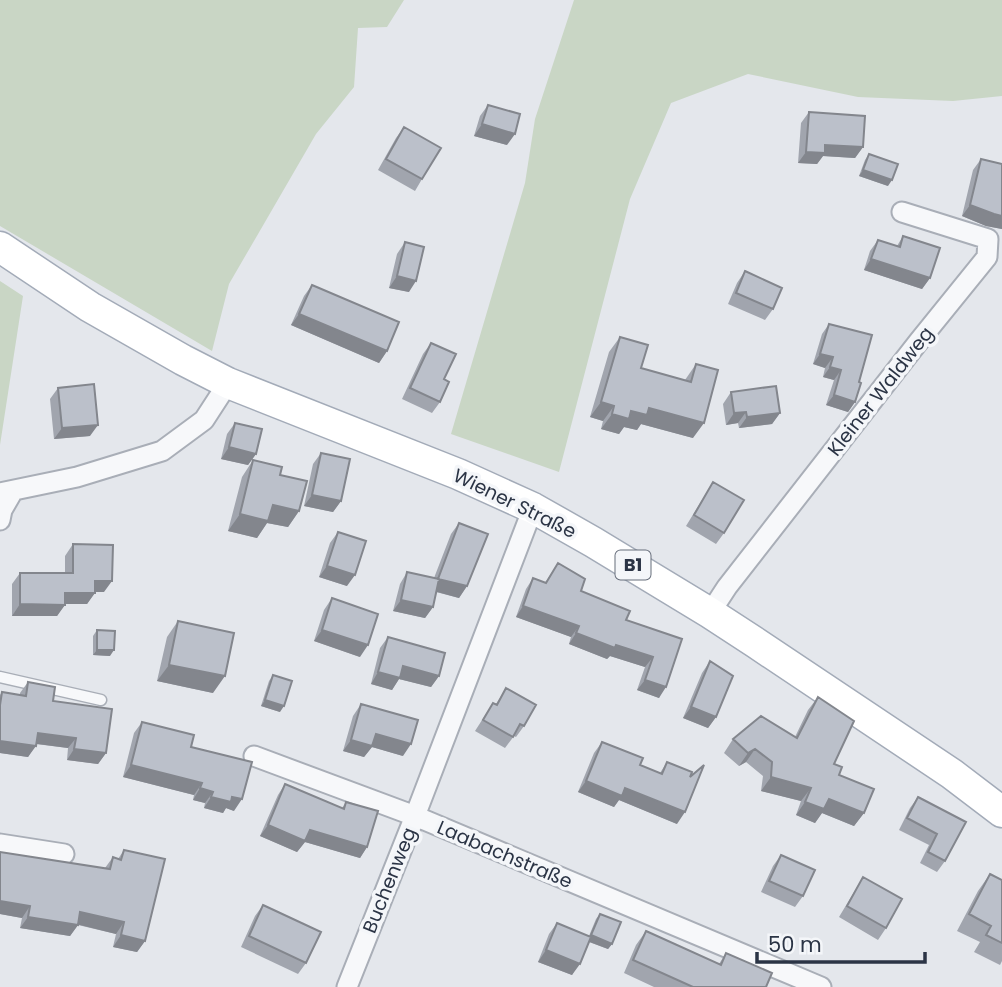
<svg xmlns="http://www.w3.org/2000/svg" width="1002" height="987" font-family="Poppins,sans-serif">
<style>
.green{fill:#c9d6c5}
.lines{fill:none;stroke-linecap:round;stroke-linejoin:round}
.service-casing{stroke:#a9aeb7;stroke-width:13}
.minor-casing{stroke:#a9aeb7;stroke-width:23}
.primary-casing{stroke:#a3abb8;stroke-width:33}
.service{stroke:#f7f8fa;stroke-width:10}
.minor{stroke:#f7f8fa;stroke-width:19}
.primary{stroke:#fff;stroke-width:30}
.wall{fill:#a1a5ae}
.shaded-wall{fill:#83868d}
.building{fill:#bbc0ca;stroke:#83868d;stroke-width:2}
.labels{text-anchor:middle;stroke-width:7;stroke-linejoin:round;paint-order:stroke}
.shield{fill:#f4f6f9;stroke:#676e7b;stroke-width:2}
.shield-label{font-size:18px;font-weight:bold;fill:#2b3445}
.street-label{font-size:19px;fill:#2b3445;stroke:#f4f6f9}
</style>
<rect width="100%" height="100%" fill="#e4e7ec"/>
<path class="green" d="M0,0H404L387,27L358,28L354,87L316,134L229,284L212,351L0,226Z
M574,0H1002V96L953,101L858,97L748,74L671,103L630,199L559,472L451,434L525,183L535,119Z
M0,281L23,296L0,445Z"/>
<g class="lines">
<defs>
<path id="service" d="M0,677L101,700"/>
<path id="minor" d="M0,493L77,477L162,451L204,420L228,383
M533,508L415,816L821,987
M0,520L2,510L13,491
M710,613L727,587L919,341L987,257L988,239L902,212
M254,756L415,816L347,987
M0,844L64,854"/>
<path id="primary" d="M0,247L90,307L183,360L228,383L458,474L533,508L593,542L710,613L756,643L952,774L1002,812"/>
</defs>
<use href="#service" class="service-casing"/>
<use href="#minor" class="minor-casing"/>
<use href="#primary" class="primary-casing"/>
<use href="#service" class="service"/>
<use href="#minor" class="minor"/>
<use href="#primary" class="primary"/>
</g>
<path class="wall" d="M488,105L507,145L474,136L480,116Z
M809,112L863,147L855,158L823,156L817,164L798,163L801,123Z
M404,127L422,179L415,191L378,170L396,138Z
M869,154L888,186L859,176L865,160Z
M981,159L1002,164V229L986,226L962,216L973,170Z
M903,236L930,278L922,289L864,270L870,251L878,240L897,246Z
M405,242L409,292L389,288L397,254Z
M745,271L773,309L765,320L728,304L737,283Z
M312,285L387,351L379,363L291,325L304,296Z
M829,324L859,382L855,402L848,412L826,405L834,380L823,377L825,368L813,364L822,334Z
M620,337L641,368L685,380L696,364L693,438L641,424L637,430L624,427L619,434L601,429L603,421L590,417L609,352Z
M431,343L444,379L440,402L432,413L402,399L423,354Z
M58,388L90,436L54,439L50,399Z
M731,392L780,413L772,424L739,428L738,423L726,425L723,404Z
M235,423L256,454L248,465L221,459L227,434Z
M321,453L341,501L333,512L304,506L313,464Z
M253,460L280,475L299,511L288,527L267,523L257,538L228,531L242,477Z
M713,482L724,533L716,544L686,526Z
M459,523L467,586L459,598L436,592L433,607L425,618L393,611L400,584L407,572L434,578L451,534Z
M338,532L347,586L319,577L330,543Z
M73,544L104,592H95L87,604H65L57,616H12V584L20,573H65V556Z
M558,563L581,591L626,620L682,639L659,698L637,690L645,667L610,656L607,659L569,644L571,637L516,617L526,589L533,578L545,583Z
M332,598L360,657L314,641L324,610Z
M178,621L213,693L157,681L167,637Z
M97,630L110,656L93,655V636Z
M388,637L439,676L431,687L399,679L392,690L371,684L380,648Z
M710,661L716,717L708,728L683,718L702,673Z
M273,675L280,712L261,706L269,681Z
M28,682L53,701L106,753L98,764L67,760L68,748L36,744L28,757L0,753V695L2,692L20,695V693Z
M506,688L524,726L516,737L514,736L505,748L475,731L493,703L496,704Z
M818,697L834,764L839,775L864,813L854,826L822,813L815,823L796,815L801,801L761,791L763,776L746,762L739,766L724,753L733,739L795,737L808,710Z
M361,704L403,756L372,747L364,757L343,751L353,716Z
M142,722L191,747L234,811L226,808L223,813L204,808L205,803L193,800L194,795L123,777L134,733Z
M602,742L640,765L660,773L667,762L677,824L619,800L614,807L578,792L594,753Z
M285,784L342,808L346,802L367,847L360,858L305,842L297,852L260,836L278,795Z
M918,797L966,822L945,861L937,872L920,863L929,845L899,830L910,808Z
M124,850L145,941L137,952L113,947L116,934L78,925L70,936L20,928L22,918L0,914L105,868L113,857L118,859Z
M781,855L803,896L795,907L761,892L773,866Z
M990,874L1002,880V961L1000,965L974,952L980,942L957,931L978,891Z
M863,877L886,928L878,940L839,917Z
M263,905L306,963L298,974L241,947L255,916Z
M600,914L612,944L608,949L589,942L572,975L538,962L549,934L557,923L589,936L596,919Z
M646,931L719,964L726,953L766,987H654L624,973L636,945Z"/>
<path class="shaded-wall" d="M482,124L515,134L507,145L474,136Z
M825,145L863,147L855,158L823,156L817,164L798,163L806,152Z
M863,170L892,180L888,186L859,176Z
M970,205L1002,216V229L986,226L962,216Z
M871,259L930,278L922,289L864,270Z
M397,276L416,281L409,292L389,288Z
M299,314L387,351L379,363L291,325Z
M820,354L833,357L825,368L813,364Z
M830,367L841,370L834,380L823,377Z
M834,395L855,402L848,412L826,405Z
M601,402L614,406L603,421L590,417Z
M649,408L704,423L693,438L641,424L637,430L624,427L619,434L601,429L612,414Z
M746,412L738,423L726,425L734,413Z
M780,413L772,424L739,428L747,417Z
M98,425L90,436L54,439L62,428Z
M229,447L256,454L248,465L221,459Z
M312,495L341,501L333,512L304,506Z
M273,505L299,511L288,527L267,523L257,538L228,531L240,514Z
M327,566L355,575L347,586L319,577Z
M438,579L467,586L459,598L430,590Z
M95,581H112L104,592H87Z
M65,593H95L87,604H57Z
M401,600L433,607L425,618L393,611Z
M20,604L65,605L57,616H12Z
M523,606L579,626L571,637L516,617Z
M322,630L368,645L360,657L314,641Z
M576,633L616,645L653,657L645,667L610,656L607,659L569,644Z
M97,650H114L110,656L93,655Z
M169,665L225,676L213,693L157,681Z
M403,666L439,676L431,687L399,679L392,690L371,684L378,672Z
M645,680L666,687L659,698L637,690Z
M265,700L284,706L280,712L261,706Z
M691,707L716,717L708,728L683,718Z
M38,733L76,738L68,748L30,743Z
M376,734L411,744L403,756L372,747L364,757L343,751L351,740Z
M0,741L36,746L28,757L0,753Z
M74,749L106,753L98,764L67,760Z
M755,749L746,762L739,766L748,753Z
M131,765L202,783L194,795L123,777Z
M771,777L811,788L801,801L761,791Z
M586,781L625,788L685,812L677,824L619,800L614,807L578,792Z
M200,788L213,792L205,803L193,800Z
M211,797H232L242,799L234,811L226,808L223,813L204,808Z
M829,799L864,813L854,826L822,813L815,823L796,815L805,802Z
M268,825L310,830L367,847L360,858L305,842L297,852L260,836Z
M0,901L30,906L22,918L0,914Z
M80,912L124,922L116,934L72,923Z
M28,917L78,925L70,936L20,928Z
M121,935L145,941L137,952L113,947Z
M591,935L612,944L608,949L587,941Z
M546,950L580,964L572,975L538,962Z"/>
<path class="building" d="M488,105L520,114L515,134L482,124Z
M809,112L865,116L863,147L825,145V153L806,152Z
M404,127L441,148L422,179L386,159Z
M869,154L898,164L892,180L863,170Z
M981,159L1002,164V216L994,214L970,205Z
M903,236L940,248L930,278L871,259L878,240L900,247Z
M405,242L424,247L416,281L397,276Z
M745,271L782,288L773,309L736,293Z
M312,285L399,322L387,351L299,314Z
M829,324L872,335L859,382L861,383L855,402L834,395L841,370L830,367L833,357L820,354Z
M620,337L648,345L641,368L691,382L696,364L718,370L704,423L649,408L647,415L631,411L629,419L612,414L614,406L601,402Z
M431,343L456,354L444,379L449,382L440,402L410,388Z
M94,384L98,425L62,428L58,388Z
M776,386L780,413L747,417L746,412L734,413L731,392Z
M235,423L262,429L256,454L229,447Z
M321,453L350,459L341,501L312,495Z
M253,460L282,467L280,475L307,481L299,511L273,505L268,521L240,514Z
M713,482L744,500L724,533L694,515Z
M459,523L488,534L467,586L438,579Z
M338,532L366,541L355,575L327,566Z
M73,544L113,545L112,581H95V593H65V605L20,604V573H73Z
M558,563L585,579L581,591L630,611L626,620L682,639L666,687L645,680L653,657L616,645L615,648L576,633L579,626L523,606L533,578L546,583Z
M407,572L439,579L433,607L401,600Z
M332,598L378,614L368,645L322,630Z
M178,621L234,633L225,676L169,665Z
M97,630L115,631L114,650H97Z
M388,637L445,653L439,676L403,666L400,678L378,672Z
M710,661L733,676L716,717L691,707Z
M273,675L292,681L284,706L265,700Z
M28,682L55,687L53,701L112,709L106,753L74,749L76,738L38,733L36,746L0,741V705L2,692L26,696Z
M506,688L536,705L524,726L520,724L513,737L483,720L493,703L497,705Z
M818,697L854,721L834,764L842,767L839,775L874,789L864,813L829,799L824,809L805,802L811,788L771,777L772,762L755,749L748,753L733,739L761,716L797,738Z
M361,704L418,720L411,744L376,734L372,746L351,740Z
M142,722L194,735L191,747L252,762L242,799L232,797L231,802L211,797L213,792L200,788L202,783L131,765Z
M602,742L643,758L640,765L662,774L667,762L692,772L690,777L704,765L685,812L625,788L622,796L586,781Z
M285,784L344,809L346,802L378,811L367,847L310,830L305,841L268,825Z
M918,797L966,822L945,861L928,852L937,834L907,818Z
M124,850L165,859L145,941L121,935L124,922L80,912L78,925L28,917L30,906L0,901V852L110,869L113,857L121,860Z
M781,855L815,870L803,896L769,881Z
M990,874L1002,880V943L986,935L991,926L969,914Z
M863,877L902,899L886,928L847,906Z
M263,905L321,932L306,963L249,936Z
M600,914L621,922L612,944L591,935Z
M557,923L591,937L580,964L546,950Z
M646,931L721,965L726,953L772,973L766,987H693L633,960Z"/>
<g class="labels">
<rect class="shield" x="615.5" y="550.5" width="35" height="29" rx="5"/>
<g class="shield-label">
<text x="633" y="571">B1</text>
</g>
<g class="street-label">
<text transform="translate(880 391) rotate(-52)" y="7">Kleiner Waldweg</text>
<text transform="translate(515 503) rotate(26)" y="7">Wiener Straße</text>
<text transform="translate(505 854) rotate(23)" y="7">Laabachstraße</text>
<text transform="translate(389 880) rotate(-68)" y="7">Buchenweg</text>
</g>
</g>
<path d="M757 952v10h168v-10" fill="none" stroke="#2b3445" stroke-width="3.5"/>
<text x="768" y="952" font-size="21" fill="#2b3445" stroke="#f4f6f9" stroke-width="5" paint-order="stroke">50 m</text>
</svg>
